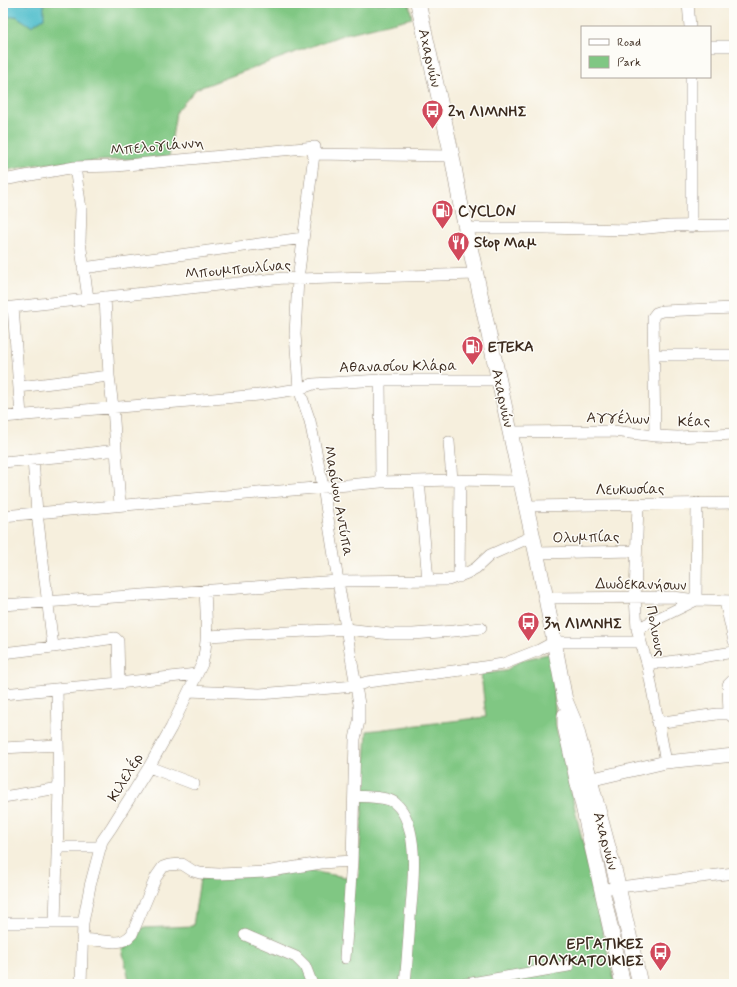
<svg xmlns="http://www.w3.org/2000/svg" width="737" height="987" font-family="Mynerve,sans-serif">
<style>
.green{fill:#80c783;stroke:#5e7850}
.water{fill:#53bfcd;stroke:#477476}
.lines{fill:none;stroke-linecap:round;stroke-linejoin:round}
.minor-casing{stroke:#988c7e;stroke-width:12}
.tertiary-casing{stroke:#988c7e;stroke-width:14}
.secondary-casing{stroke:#988c7e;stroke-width:16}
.minor{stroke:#fff;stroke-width:11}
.tertiary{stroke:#fff;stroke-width:13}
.secondary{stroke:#fff;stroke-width:15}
.labels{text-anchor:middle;stroke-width:3;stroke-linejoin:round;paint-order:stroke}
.street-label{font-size:15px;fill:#3b2a1e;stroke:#fdfcf7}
.poi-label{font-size:15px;font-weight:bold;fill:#3b2a1e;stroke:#fdfcf7;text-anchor:start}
</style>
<rect width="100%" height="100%" fill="#fdfcf7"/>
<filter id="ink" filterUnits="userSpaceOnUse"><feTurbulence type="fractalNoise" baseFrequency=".025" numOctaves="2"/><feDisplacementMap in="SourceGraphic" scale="8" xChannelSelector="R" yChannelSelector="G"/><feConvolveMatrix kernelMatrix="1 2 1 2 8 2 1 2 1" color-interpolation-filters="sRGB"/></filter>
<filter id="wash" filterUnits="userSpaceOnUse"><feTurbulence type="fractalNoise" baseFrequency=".012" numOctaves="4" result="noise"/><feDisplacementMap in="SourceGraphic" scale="16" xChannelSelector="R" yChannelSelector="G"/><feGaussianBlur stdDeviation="0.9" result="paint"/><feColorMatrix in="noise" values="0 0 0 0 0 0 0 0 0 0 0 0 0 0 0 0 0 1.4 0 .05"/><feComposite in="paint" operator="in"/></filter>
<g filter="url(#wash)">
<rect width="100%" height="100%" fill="#f6efdd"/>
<path class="green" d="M3,3H409L412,18L345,34L196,89L176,112L169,157L40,164L3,171Z
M552,653L556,726L615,984H130L122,949L135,943L142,928L193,926L200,879L309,871L358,879L367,731L486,717L481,674L505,671L521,660Z"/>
<path class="water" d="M3,3H44V18L31,26L16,16L3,18Z"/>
</g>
<g filter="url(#ink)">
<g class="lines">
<defs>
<path id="minor" d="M688,3L690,27
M710,46H734
M691,77V227
M313,154L452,156
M75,167L81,209L80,242L88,298
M3,180L75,167L116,166L315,147L298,279L295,334L299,389L310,421L323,487L338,581L359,704V721L355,739L352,861L345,958
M466,228H545L627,230L669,226L734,225
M83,268L303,238
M105,297L109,376L113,407L120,505
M13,307L21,416
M3,308L284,278L298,279L476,274
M654,355H734
M380,380L381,482
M19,387L109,376
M3,417L259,395L299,389L313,384L380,380H499
M511,432L613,431L655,436L653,317L656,313L662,311L734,308
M655,436L678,437L734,434
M449,442L452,480
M33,459L37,513L53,647
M3,462L66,456L116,450
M419,481L428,580
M638,504L635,597L637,629L647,663L666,762
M527,506L734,503
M3,516L381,482L452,480L521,481
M537,553L635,551
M459,577L460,480
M546,598L673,597L696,600L734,601
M725,601L734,641
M3,605L338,581L448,580L467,573L476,568L490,555L533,536
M637,629L696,600L697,503
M207,636L347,629L390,634H413L454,631L481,628
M3,653L53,647L115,638L118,641L119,683
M647,663H662L734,652
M189,691L260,694L355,686L367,682L477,668L503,664L539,650L554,642H641
M3,694L119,683L196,674
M729,714L728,685L734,679
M657,723L717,714H729L734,718
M3,748L58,745
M149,767L194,784
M354,796C364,797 387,796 395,803C421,825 413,886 410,917C409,939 407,962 405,984
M3,797L59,788
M57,847H101
M611,888L734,873
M3,923H83
M55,923L59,788L57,689
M245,935L296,957L305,966L312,984
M82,939L115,942C122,942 127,940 132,934L156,877L163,867L169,865L182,864L193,871L200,873L219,874L265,872L321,863L352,861
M81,984L83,923L90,886L102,841L111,828L149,767L171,728L202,664C209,640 206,615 205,590
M466,984L568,966"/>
<path id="tertiary" d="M589,780L666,762L734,755"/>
<path id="secondary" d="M418,3L452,156L460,201L546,598L565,700L575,724L614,869L640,984
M565,715V726L623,984"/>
</defs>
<use href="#minor" class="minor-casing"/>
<use href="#tertiary" class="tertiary-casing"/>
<use href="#secondary" class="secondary-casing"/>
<use href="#minor" class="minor"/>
<use href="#tertiary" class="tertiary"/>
<use href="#secondary" class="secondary"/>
</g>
</g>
<defs>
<symbol id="bus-pin" viewBox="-11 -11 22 30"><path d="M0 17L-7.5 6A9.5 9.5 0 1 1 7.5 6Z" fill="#d1495b" stroke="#fdfcf7"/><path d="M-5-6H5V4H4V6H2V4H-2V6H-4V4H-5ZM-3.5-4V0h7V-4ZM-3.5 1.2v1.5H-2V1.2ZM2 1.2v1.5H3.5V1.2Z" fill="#fff"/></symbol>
<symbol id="fuel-pin" viewBox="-11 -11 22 30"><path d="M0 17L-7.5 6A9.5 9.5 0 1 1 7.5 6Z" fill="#d1495b" stroke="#fdfcf7"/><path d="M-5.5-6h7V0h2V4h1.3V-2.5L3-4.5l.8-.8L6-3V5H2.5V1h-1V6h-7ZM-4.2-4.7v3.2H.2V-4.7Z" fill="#fff"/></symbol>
<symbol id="restaurant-pin" viewBox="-11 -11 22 30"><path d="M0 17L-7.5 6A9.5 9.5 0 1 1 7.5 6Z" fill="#d1495b" stroke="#fdfcf7"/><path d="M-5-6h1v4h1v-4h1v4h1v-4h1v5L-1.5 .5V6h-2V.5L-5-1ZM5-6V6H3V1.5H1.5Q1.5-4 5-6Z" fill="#fff"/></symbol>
</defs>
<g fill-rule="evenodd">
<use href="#bus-pin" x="420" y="98" width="25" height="34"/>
<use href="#fuel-pin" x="430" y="198" width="25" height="34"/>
<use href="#restaurant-pin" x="446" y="230" width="25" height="34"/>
<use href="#fuel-pin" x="460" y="334" width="25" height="34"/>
<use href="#bus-pin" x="516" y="610" width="25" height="34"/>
<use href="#bus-pin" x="648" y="940" width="25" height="34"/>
</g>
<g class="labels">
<g class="street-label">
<text transform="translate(430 58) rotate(77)" y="5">Αχαρνών</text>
<text transform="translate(157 146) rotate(-5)" y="5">Μπελογιάννη</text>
<text transform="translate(238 269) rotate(-5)" y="5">Μπουμπουλίνας</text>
<text transform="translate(398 366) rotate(-1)" y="5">Αθανασίου Κλάρα</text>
<text transform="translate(503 398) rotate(78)" y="5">Αχαρνών</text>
<text transform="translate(618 418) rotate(2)" y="5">Αγγέλων</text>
<text transform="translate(694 421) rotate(-2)" y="5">Κέας</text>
<text transform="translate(630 489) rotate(-1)" y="5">Λευκωσίας</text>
<text transform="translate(339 501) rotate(80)" y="5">Μαρίνου Αντύπα</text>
<text transform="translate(586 537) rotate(-1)" y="5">Ολυμπίας</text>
<text transform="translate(641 584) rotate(1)" y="5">Δωδεκανήσων</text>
<text transform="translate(656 631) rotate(79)" y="5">Πολυους</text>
<text transform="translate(125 777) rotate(-59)" y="5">Κιλελέρ</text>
<text transform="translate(606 841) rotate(75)" y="5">Αχαρνών</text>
</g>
<g class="poi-label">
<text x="448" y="116">2η ΛΙΜΝΗΣ</text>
<text x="458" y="216">CYCLON</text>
<text x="474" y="247">Stop Μαμ</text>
<text x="488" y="351">ΕΤΕΚΑ</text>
<text x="544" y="628">3η ΛΙΜΝΗΣ</text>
<text x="644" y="948" text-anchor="end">ΕΡΓΑΤΙΚΕΣ<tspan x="644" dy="17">ΠΟΛΥΚΑΤΟΙΚΙΕΣ</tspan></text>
</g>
</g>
<rect width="737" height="987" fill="none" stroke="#fdfcf7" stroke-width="16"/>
<rect x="581" y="26" width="130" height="52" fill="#fdfcf7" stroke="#afa8a0"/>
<rect x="589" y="39" width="20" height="6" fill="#ffffff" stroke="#afa8a0"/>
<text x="617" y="46" font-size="12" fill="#3b2a1e">Road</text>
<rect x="589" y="56" width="20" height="12" fill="#80c783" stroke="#afa8a0"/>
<text x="617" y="66" font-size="12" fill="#3b2a1e">Park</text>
</svg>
